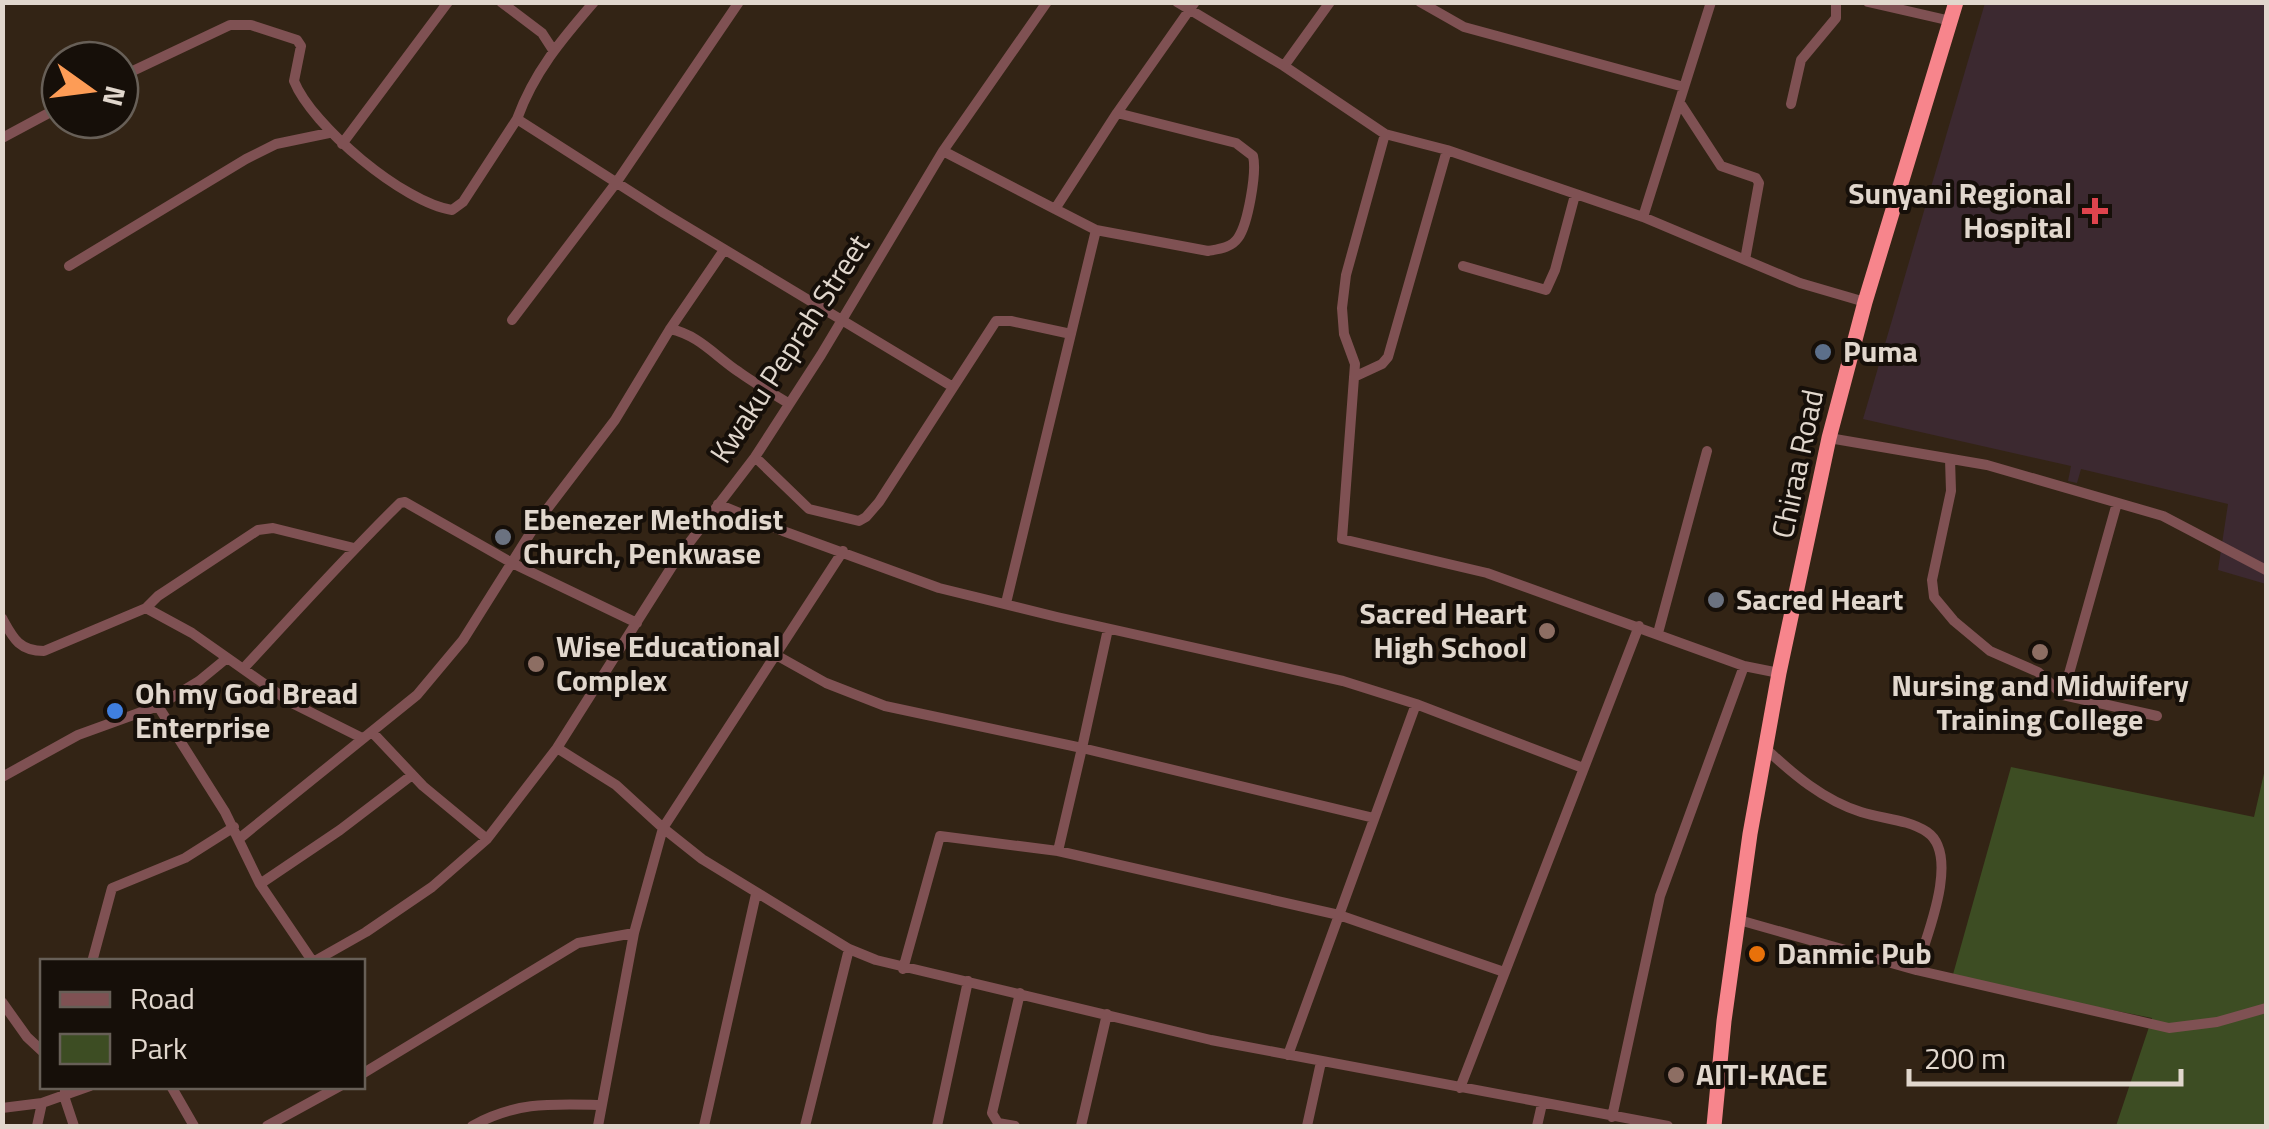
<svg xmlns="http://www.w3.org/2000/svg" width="2269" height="1129" font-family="'Titillium Web',sans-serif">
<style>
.medical{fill:#3c2930}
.green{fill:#3d4d23}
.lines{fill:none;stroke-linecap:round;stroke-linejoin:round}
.minor{stroke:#7f5153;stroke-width:10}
.highway{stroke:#f7858c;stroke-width:15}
.health-dot{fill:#e0444e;stroke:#160f09;stroke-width:4}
.service-dot{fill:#5c6f8a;stroke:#160f09;stroke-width:4}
.worship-dot{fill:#6b7280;stroke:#160f09;stroke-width:4}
.education-dot{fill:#8d6e63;stroke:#160f09;stroke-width:4}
.shop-dot{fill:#3f7fe0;stroke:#160f09;stroke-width:4}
.food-dot{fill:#e8710a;stroke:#160f09;stroke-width:4}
.labels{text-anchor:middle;stroke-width:8;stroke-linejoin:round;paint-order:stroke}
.poi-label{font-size:30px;font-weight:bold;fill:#e1d7cd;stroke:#160f09;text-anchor:start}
.street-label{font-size:30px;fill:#e1d7cd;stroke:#160f09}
</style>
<rect width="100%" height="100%" fill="#332415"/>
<path class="medical" d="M1985,3H2266V584L2218,570L2228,504L2081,469L2077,483L2068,481L2071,466L1863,419Z"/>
<path class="green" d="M2266,765V1126H2116L2152,1018L1952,978L2011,767L2254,817Z"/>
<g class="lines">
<path class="minor" d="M501,2L542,33L553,50
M594,2C562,39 534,72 517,119L664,213L953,387
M1177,2L1284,66L1330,2
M1420,2L1464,27L1684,87
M1868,2L1951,21
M1284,66L1385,134L1447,150L1643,217L1800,283L1865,302
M120,77L230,25H251L297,40L301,46L294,81C312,126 404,203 452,210L463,202L517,119
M1680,103L1721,166L1756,178L1759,183L1745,260
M1791,104L1801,60L1836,18V2
M1385,134L1346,275L1342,308L1344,334L1355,364L1342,539L1487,573L1744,666L1779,673
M2,138L60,107
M342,144L448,2
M943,151L1055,209L1117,113L1195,2
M1643,217L1711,2
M1096,230L1208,251C1219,249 1231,248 1238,238C1248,224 1257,172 1253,156L1236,143L1117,113
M69,266L246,159L276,144L329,133
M1463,266L1546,290L1555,270L1575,195
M512,320L616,183L739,2
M670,329C699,335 715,356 739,372C754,383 772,393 788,403
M1354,377L1382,364L1388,357L1447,150
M1829,438L1987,465L2163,516L2266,570
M755,457L809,509L859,521L866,517L879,502L996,321H1011L1071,334
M1950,459L1951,491L1932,580L1934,597L1954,621L1990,651L2038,672L2063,695L2157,716
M718,504L783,531L939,588L1057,617L1343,681L1416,704L1583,768
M1006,603L1096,230L1055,209
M146,608L192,633L290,702L362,738
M2,618C13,638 19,651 44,651L146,608L158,596L258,530L273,528L354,548
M1658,633L1707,451
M776,655L826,683L885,706L1082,748L1108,629
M243,669C295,613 346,556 400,503L405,502L512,563L637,623
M2063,695L2117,503
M158,706L225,812L260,884
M372,732L423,786L487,839
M557,748L616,785L663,828L702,859L849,949L876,960L1211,1040L1668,1126
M1765,748C1793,774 1823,800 1861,812C1882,819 1907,819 1927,832C1961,855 1926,938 1916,970
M412,775L340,830L260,884L313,962L366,932L432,887L487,839L557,748L676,560L755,457L821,355L943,151L1047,2
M2,777L78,735L158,706L199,681L227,658
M1374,818L1082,748L1058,851L1339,915L1504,972
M240,838L417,695L463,640L538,521L615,420L670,329L724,250
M1739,920L1916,970L2169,1028L2217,1022L2266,1008
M92,962L112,888L185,858L234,827
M903,969L940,836L1058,851
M2,1002L27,1037L42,1051
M1288,1055L1416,704
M362,1074L578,943L634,933
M66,1086L64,1096L74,1126
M171,1086L194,1126
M1460,1088L1639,626
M2,1108L42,1103L90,1086
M1612,1117L1660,896L1744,666
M37,1126L42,1103
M267,1126L340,1086
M472,1126C517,1101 553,1104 602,1105
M598,1126L634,933L663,828L843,551
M704,1126L756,894
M805,1126L849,949
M937,1126L968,981
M1015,1126L998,1123L992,1113L1020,993
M1081,1126L1107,1014
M1307,1126L1321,1062
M1537,1126L1542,1104"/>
<path class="highway" d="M1714,1126L1724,1021L1750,834L1779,673L1829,438L1865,302L1956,2"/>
</g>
<path class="health-dot" d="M2090 196h10v10h10v10h-10v10h-10v-10h-10v-10h10z"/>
<circle class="service-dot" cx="1823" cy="352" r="10"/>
<g class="worship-dot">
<circle cx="503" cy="537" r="10"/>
<circle cx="1716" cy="600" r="10"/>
</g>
<g class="education-dot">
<circle cx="1547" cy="631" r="10"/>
<circle cx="2040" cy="652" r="10"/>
<circle cx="536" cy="664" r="10"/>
<circle cx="1676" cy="1075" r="10"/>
</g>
<circle class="shop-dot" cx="115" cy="711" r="10"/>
<circle class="food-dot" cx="1757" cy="954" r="10"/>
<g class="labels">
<g class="poi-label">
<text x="2072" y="204" text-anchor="end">Sunyani Regional<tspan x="2072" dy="34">Hospital</tspan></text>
<text x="1843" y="362">Puma</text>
<text x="523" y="530">Ebenezer Methodist<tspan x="523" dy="34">Church, Penkwase</tspan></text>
<text x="1736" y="610">Sacred Heart</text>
<text x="1527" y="624" text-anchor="end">Sacred Heart<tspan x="1527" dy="34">High School</tspan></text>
<text x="556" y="657">Wise Educational<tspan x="556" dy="34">Complex</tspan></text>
<text x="2040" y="696" text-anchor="middle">Nursing and Midwifery<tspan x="2040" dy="34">Training College</tspan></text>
<text x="135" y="704">Oh my God Bread<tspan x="135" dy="34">Enterprise</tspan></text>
<text x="1777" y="964">Danmic Pub</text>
<text x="1696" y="1085">AITI-KACE</text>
</g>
<g class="street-label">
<text transform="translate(790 349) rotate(-57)" y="10">Kwaku Peprah Street</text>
<text transform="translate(1798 464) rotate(-78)" y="10">Chiraa Road</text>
</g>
</g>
<rect width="2269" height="1129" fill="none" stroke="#e1d7cd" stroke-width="10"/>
<rect x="40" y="959" width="325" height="130" fill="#160f09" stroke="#675f57" stroke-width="2.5"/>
<rect x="60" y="992" width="50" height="15" fill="#7f5153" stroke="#675f57" stroke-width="2.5"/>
<text x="130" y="1009" font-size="30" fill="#e1d7cd">Road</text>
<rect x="60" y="1034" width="50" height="30" fill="#3d4d23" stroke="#675f57" stroke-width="2.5"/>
<text x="130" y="1059" font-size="30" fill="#e1d7cd">Park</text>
<g transform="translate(90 90) rotate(104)"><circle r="48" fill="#160f09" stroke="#675f57" stroke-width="2.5"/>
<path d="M0-8L18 38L0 25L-18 38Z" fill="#fd9c56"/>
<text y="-15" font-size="28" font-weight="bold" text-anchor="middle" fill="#e1d7cd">N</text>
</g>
<path d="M1909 1069v15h272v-15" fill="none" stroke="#e1d7cd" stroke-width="5"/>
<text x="1924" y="1069" font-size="30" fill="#e1d7cd" stroke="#160f09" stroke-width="8" paint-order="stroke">200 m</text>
</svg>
